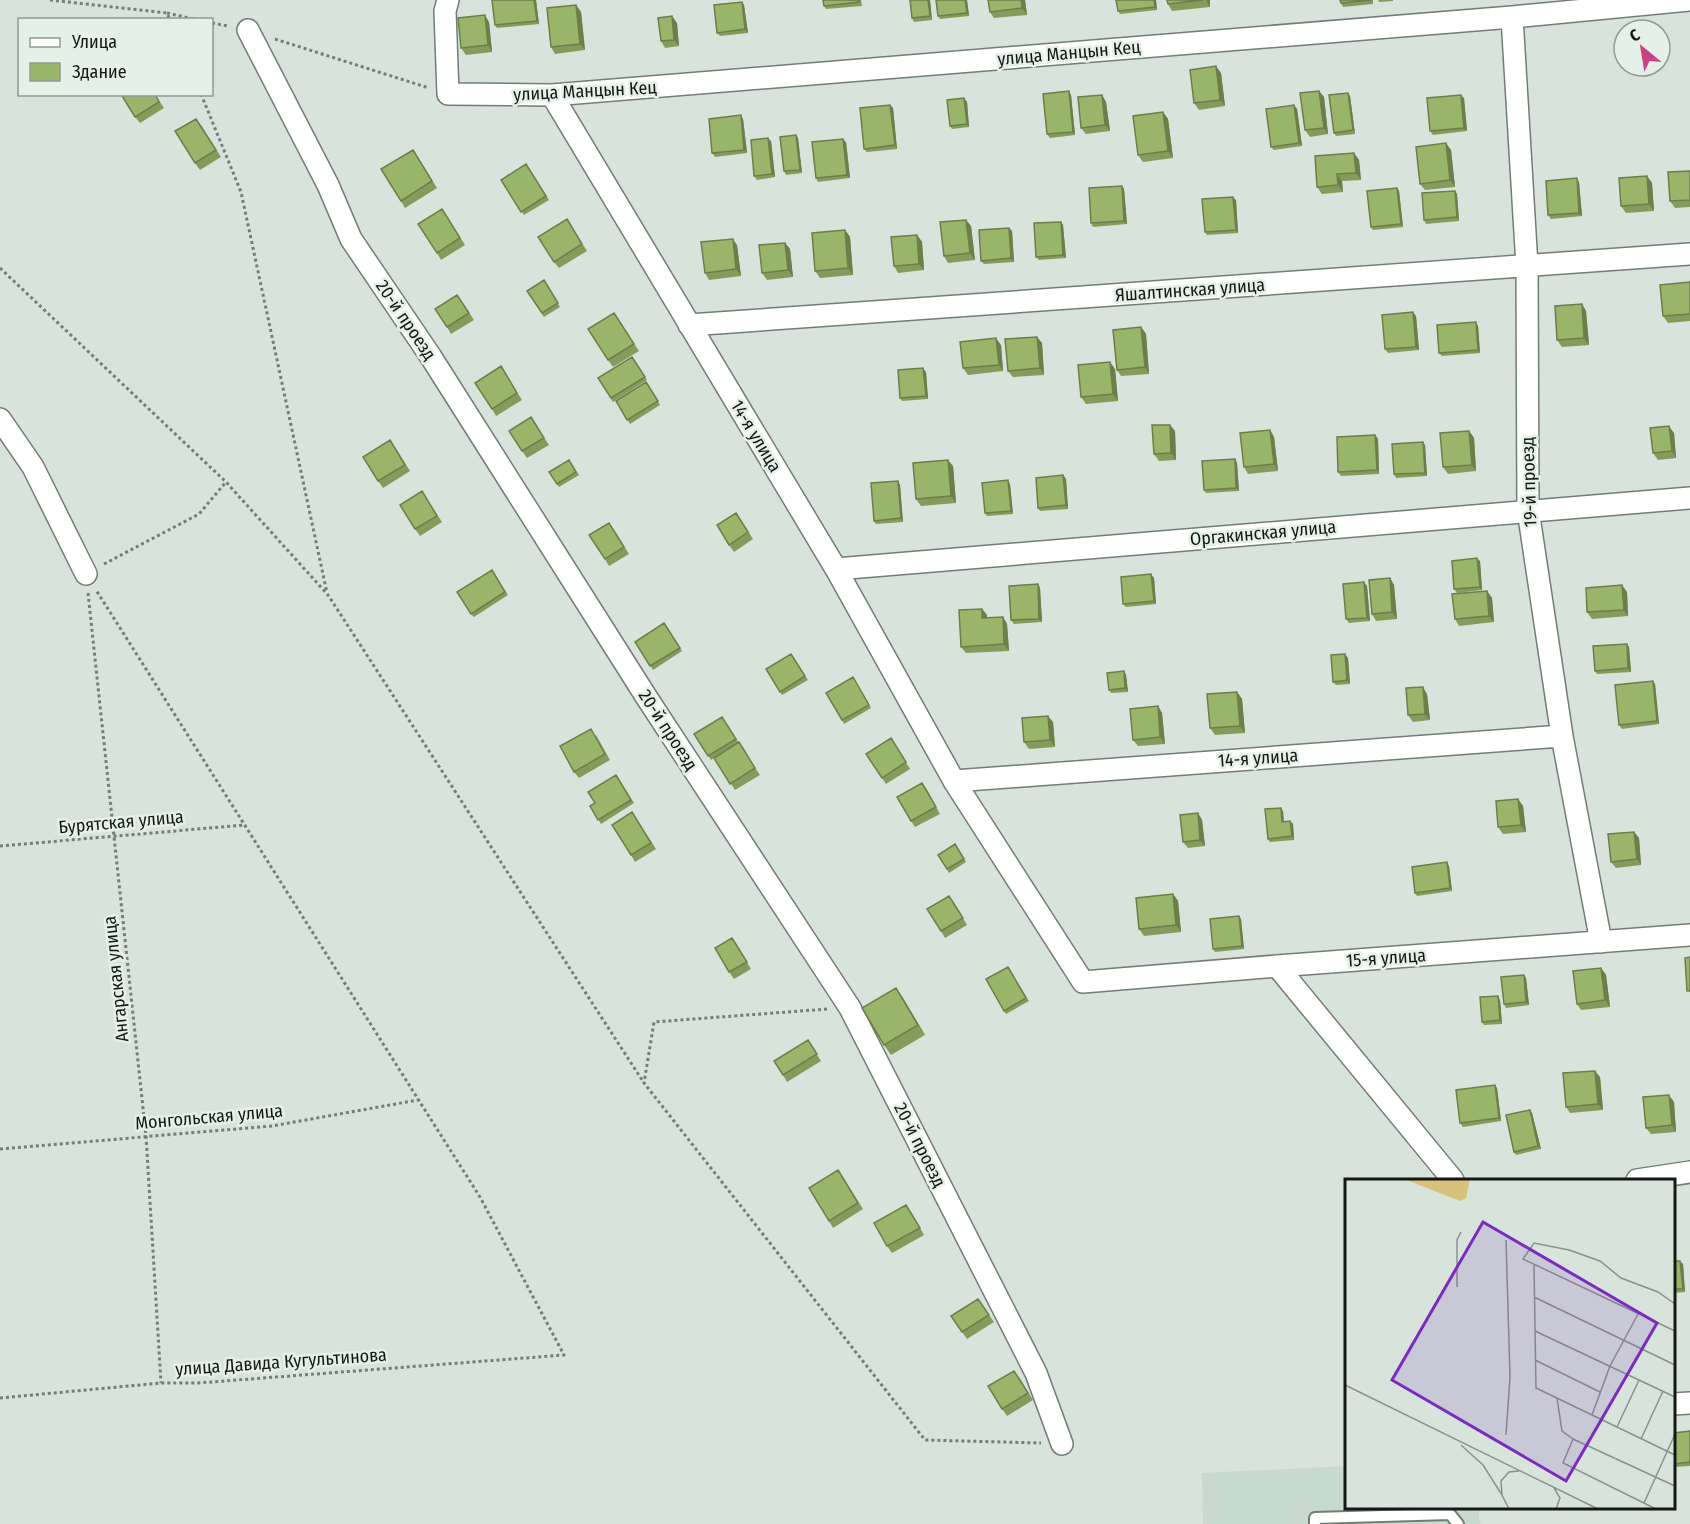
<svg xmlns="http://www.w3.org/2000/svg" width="1690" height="1524" font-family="'Fira Sans Condensed',sans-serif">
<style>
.built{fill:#c8dacf}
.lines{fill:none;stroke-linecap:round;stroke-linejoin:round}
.lane-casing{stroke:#737d77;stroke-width:14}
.street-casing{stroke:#737d77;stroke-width:24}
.path{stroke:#757d78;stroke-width:3;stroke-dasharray:3 3;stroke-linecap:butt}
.lane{stroke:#fff;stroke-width:10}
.street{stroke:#fff;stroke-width:21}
.wall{fill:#849c5b}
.shaded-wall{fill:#6b7f4a}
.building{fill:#99b56a;stroke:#6b7f4a;stroke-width:1.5}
.labels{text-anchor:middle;stroke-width:5;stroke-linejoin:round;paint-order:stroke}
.street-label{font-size:18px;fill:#141815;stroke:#e5f0e9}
.inset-road{fill:none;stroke:#8a928c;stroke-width:1.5}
.view{fill:#7b2cbf;fill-opacity:0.15;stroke:#7b2cbf;stroke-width:3}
.inset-edge{fill:none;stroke:#141815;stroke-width:3}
</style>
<rect width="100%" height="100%" fill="#d8e3dc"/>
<path class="built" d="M1346,1466V1508H1479V1521L1481,1524H1203L1202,1473Z"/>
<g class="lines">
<defs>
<path id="lane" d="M1315,1524V1518L1450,1514L1458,1524"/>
<path id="street" d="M448,0L445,11L448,94L552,95L1512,17L1690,0
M1512,17L1527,266L1528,510L1562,736L1601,942
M248,30L328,185L351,239L431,357L647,698L850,1008L1036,1373L1062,1444
M552,95L836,569L954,781L1083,982L1277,966L1690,935
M689,325L1690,254
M0,419L33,467L86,574
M836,569L1690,498
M954,781L1562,736
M1277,966L1453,1180
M1637,1180L1690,1172
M1674,1404L1690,1403"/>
</defs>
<use href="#lane" class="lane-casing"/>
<use href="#street" class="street-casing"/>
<path class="path" d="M50,0L167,13L170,20
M167,13L198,20
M212,23L228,26
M275,39L429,88
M201,94L241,192L327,593
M0,268L226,482L328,595L644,1083
M104,564L199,514L226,482
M88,593L146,1136L161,1383
M0,846L245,825
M827,1009L654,1022L644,1083L925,1440L1041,1443
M0,1149L272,1126L418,1100
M0,1398L161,1383H198L564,1355L480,1197L96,590"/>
<use href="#lane" class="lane"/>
<use href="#street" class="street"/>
</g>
<path class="wall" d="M492,0H536L539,24L497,28L495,25Z
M823,0H861L862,6L826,9L824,6Z
M910,0H930L932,20L914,22L912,18Z
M936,0H967L969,16L940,19L938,16Z
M988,0H1025L1027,15L994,18L990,12Z
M1156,0L1157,10L1120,14L1118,11Z
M1167,0H1210V7L1172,11L1168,4Z
M1340,0H1373V4L1343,7L1341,3Z
M1378,0H1393V1L1379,2Z
M742,2L744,5L748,33L720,36L717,33Z
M576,5L581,12L585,50L555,54L551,47Z
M489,22L492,52L466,55L461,48Z
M677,23L679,46L665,48L661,41Z
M1221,73L1225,106L1199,110L1194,103Z
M1319,91L1324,97L1328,134L1310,137L1305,130Z
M1348,93L1350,96L1355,134L1336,136L1334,133Z
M155,94L164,108L140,123L135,117Z
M1071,95L1075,135L1050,138L1047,134Z
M1102,95L1106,102L1110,131L1086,134L1081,128Z
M964,98L967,102L969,127L952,129L950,126Z
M1464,98L1467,131L1433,135L1430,131Z
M890,105L893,108L897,149L867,152L864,149Z
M1294,105L1297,109L1302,146L1274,150L1271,147Z
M1163,112L1168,119L1173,158L1143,162L1138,155Z
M743,119L747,153L715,157L712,153Z
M201,125L221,157L200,170L195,163Z
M796,135L798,138L802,173L786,175L784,171Z
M771,141L775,177L757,180L754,176Z
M846,142L850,178L818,182L816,178Z
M1451,150L1455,187L1425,190L1420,184Z
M1354,153L1359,160L1361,180L1342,181L1343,192L1322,194L1317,187Z
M417,156L437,188L405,208L401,201Z
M526,164L549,200L524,215L501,180Z
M1690,171V207L1675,208L1670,201Z
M1647,176L1652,183L1654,211L1626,213L1621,206Z
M1579,182L1582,216L1551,219L1548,215Z
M1397,188L1399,191L1403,227L1373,230L1371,227Z
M1124,189L1127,224L1093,227L1091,223Z
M1455,191L1457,194L1459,221L1426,224L1424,220Z
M1236,200L1238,233L1207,235L1205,232Z
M447,216L465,245L441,260L437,253Z
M966,220L971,226L975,260L948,263L944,256Z
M1061,222L1063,225L1066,258L1039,260L1036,257Z
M571,226L587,251L559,268L554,262Z
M1009,228L1012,231L1014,262L984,264L981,261Z
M845,230L850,237L853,275L820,278L815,271Z
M917,235L922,242L924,270L898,273L894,266Z
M785,243L790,249L793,277L767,280L762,273Z
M737,245L741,276L709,280L705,273Z
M544,280L560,307L544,317L527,291Z
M1690,282V321L1668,323L1663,316Z
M457,295L474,320L451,334L447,327Z
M1582,304L1586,311L1589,345L1562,347L1557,340Z
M614,313L639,351L613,367L608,360Z
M1416,316L1419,350L1388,353L1385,349Z
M1478,326L1480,353L1442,356L1439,353Z
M1141,327L1146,334L1149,374L1121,376L1117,370Z
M1037,337L1042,343L1044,375L1013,377L1008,371Z
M1001,345L1003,371L968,375L963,368Z
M632,357L647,380L613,402L598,378Z
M1115,369L1118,401L1086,404L1081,397Z
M926,372L928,399L902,401L900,398Z
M505,373L522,400L496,416L492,409Z
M646,382L660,405L630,424L616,401Z
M531,417L549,445L527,458L522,451Z
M1170,425L1175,431L1176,460L1159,461L1154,454Z
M1270,430L1274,437L1278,471L1248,474L1244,467Z
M1469,431L1474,438L1476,471L1448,474L1443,467Z
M1674,433L1676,458L1658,460L1653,453Z
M1375,435L1378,439L1379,474L1341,476L1338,472Z
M1425,445L1427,476L1396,478L1394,474Z
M395,447L410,471L383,488L378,481Z
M1235,459L1237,463L1239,491L1206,493L1204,490Z
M569,460L579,475L559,487L557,484Z
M953,466L956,503L921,506L916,499Z
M1063,475L1066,479L1068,509L1040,511L1038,508Z
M898,481L900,485L903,522L876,524L874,521Z
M1010,484L1013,514L987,516L985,513Z
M422,491L442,522L420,536L415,529Z
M741,520L753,539L734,552L729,545Z
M614,530L629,554L609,566L605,559Z
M1480,561L1482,590L1457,593L1454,589Z
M492,570L508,595L474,617L471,614Z
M1154,578L1156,604L1126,607L1123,604Z
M1390,578L1394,585L1397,619L1376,621L1372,614Z
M1038,584L1040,588L1042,622L1014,624L1011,620Z
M1367,586L1370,621L1349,623L1346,619Z
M1487,591L1492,598L1494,622L1459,626L1455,619Z
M1627,592L1628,616L1592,619L1587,612Z
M982,609L987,615V618L1003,617L1007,624L1009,651L966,653L961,647Z
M664,623L682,651L653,670L635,642Z
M1629,647L1631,672L1597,674L1595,671Z
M791,654L808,680L782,695L766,669Z
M1348,658L1350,684L1336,685L1333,682Z
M1124,671L1126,675L1128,692L1111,693L1109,690Z
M853,677L871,708L844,724L842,720Z
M1655,684L1659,724L1622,729L1619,725Z
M1237,692L1242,699L1245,733L1215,735L1210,728Z
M1427,694L1430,720L1413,722L1408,715Z
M1158,706L1162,713L1165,744L1138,746L1133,740Z
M722,717L760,775L735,790L714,758L711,760L694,734Z
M1053,722L1055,747L1029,749L1024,742Z
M596,735L610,760L579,778L574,772Z
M891,738L910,769L886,784L882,778Z
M616,775L634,803L601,824L590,806L595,803Z
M922,783L940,814L915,827L911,821Z
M1518,799L1523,806L1526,832L1503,834L1498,827Z
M1283,811L1284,822L1290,821L1293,824L1294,840L1270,842L1268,839Z
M632,812L656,849L635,862L631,855Z
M1198,813L1202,820L1205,846L1188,848L1183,842Z
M1634,832L1639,838L1641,865L1616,868L1611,862Z
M955,844L966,862L949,873L938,855Z
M1449,866L1452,891L1417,896L1415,893Z
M1173,894L1178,901L1181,932L1144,936L1139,929Z
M954,903L967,925L945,938L941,931Z
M1239,916L1241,919L1244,949L1215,952L1213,949Z
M732,938L751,969L734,979L729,972Z
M1008,967L1029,1001L1006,1014L1004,1011Z
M1601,968L1606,975L1610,1007L1581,1010L1577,1004Z
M1524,975L1526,978L1529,1005L1506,1008L1504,1004Z
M896,988L925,1035L891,1055L884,1045Z
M1500,1000L1502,1024L1484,1025L1482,1022Z
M808,1040L821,1061L787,1082L783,1075Z
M1600,1077L1603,1110L1570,1113L1566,1107Z
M1497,1088L1501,1121L1463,1127L1460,1123Z
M1674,1102L1676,1132L1651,1134L1646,1128Z
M1532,1113L1541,1149L1516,1155L1514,1152Z
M843,1177L863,1209L833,1228L829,1221Z
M911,1212L924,1235L892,1253L887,1246Z
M1674,1261L1683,1264L1685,1292L1674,1293Z
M978,1299L994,1322L967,1339L951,1316Z
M1019,1377L1033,1400L1007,1416L1002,1409Z
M1690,1431V1466L1674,1467V1433Z"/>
<path class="shaded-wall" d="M534,0H536L539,24L537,21Z
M928,0H930L932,20L930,16Z
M965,0H967L969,16L967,13Z
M1021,0H1025L1027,15L1022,8Z
M1154,0H1156L1157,10L1155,7Z
M1206,0H1210V7Z
M742,2L744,5L748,33L745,29Z
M576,5L581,12L585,50L580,44Z
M485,15L489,22L492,52L488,45Z
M672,16L677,23L679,46L674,40Z
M1216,66L1221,73L1225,106L1220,100Z
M1069,91L1071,95L1075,135L1073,132Z
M1319,91L1324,97L1328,134L1324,128Z
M1348,93L1350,96L1355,134L1353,130Z
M1102,95L1106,102L1110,131L1105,125Z
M1461,95L1464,98L1467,131L1464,128Z
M964,98L967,102L969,127L967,124Z
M890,105L893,108L897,149L895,145Z
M1294,105L1297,109L1302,146L1299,143Z
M1163,112L1168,119L1173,158L1168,151Z
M741,115L743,119L747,153L744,150Z
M796,135L798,138L802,173L800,170Z
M768,138L771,141L775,177L772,174Z
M843,139L846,142L850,178L847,175Z
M1446,143L1451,150L1455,187L1450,180Z
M1354,153L1359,160L1361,180L1356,173Z
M1337,174L1342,181L1343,192L1338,185Z
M1647,176L1652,183L1654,211L1649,204Z
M1577,178L1579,182L1582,216L1579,213Z
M1122,186L1124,189L1127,224L1124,221Z
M1397,188L1399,191L1403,227L1401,224Z
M1455,191L1457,194L1459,221L1457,217Z
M1233,197L1236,200L1238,233L1236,230Z
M966,220L971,226L975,260L970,253Z
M1061,222L1063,225L1066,258L1063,255Z
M1009,228L1012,231L1014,262L1011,258Z
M845,230L850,237L853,275L848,268Z
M917,235L922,242L924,270L919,264Z
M733,239L737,245L741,276L736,269Z
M785,243L790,249L793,277L788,270Z
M1582,304L1586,311L1589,345L1584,338Z
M1413,312L1416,316L1419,350L1416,347Z
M1476,322L1478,326L1480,353L1478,350Z
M1141,327L1146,334L1149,374L1145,367Z
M1037,337L1042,343L1044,375L1040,368Z
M996,338L1001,345L1003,371L999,365Z
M1110,362L1115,369L1118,401L1113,394Z
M923,368L926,372L928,399L926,396Z
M1170,425L1175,431L1176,460L1171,453Z
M1669,426L1674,433L1676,458L1672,451Z
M1270,430L1274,437L1278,471L1274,464Z
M1469,431L1474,438L1476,471L1472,465Z
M1375,435L1378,439L1379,474L1377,470Z
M1423,442L1425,445L1427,476L1425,473Z
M1235,459L1237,463L1239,491L1236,488Z
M948,460L953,466L956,503L951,496Z
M1063,475L1066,479L1068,509L1066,505Z
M1008,480L1010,484L1013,514L1011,511Z
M898,481L900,485L903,522L901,518Z
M1477,558L1480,561L1482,590L1480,587Z
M1151,574L1154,578L1156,604L1154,601Z
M1390,578L1394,585L1397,619L1392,612Z
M1364,582L1367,586L1370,621L1367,618Z
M1038,584L1040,588L1042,622L1039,619Z
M1622,585L1627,592L1628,616L1624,610Z
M1487,591L1492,598L1494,622L1489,616Z
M982,609L987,615V625L982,618Z
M1003,617L1007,624L1009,651L1004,644Z
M1627,644L1629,647L1631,672L1628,668Z
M1345,654L1348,658L1350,684L1347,680Z
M1124,671L1126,675L1128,692L1125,688Z
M1653,681L1655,684L1659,724L1657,721Z
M1423,687L1427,694L1430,720L1425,714Z
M1237,692L1242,699L1245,733L1240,726Z
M1158,706L1162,713L1165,744L1160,737Z
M1048,716L1053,722L1055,747L1050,740Z
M922,783L927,790L940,814L936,807Z
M1518,799L1523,806L1526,832L1521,825Z
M1281,808L1283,811L1284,825L1282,822Z
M1198,813L1202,820L1205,846L1200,840Z
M1290,821L1293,824L1294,840L1292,836Z
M1634,832L1639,838L1641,865L1637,859Z
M1447,862L1449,866L1452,891L1450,888Z
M1173,894L1178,901L1181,932L1176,925Z
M1239,916L1241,919L1244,949L1242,946Z
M1601,968L1606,975L1610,1007L1605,1000Z
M1524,975L1526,978L1529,1005L1526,1002Z
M896,988L903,998L925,1035L918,1025Z
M1498,996L1500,1000L1502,1024L1500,1020Z
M1595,1071L1600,1077L1603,1110L1598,1104Z
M1495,1085L1497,1088L1501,1121L1499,1118Z
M1669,1095L1674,1102L1676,1132L1672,1125Z
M1530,1110L1532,1113L1541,1149L1538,1146Z
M1680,1261L1683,1264L1685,1292L1683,1289Z"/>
<path class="building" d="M492,0H534L537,21L495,25Z
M823,0H859V2L824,6Z
M910,0H928L930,16L912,18Z
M936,0H965L967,13L938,16Z
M988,0H1021L1022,8L990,12Z
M1116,0H1154L1155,7L1118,11Z
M1167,0H1203L1168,4Z
M1340,0H1371L1341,3Z
M742,2L745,29L717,33L714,5Z
M576,5L580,44L551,47L547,8Z
M485,15L488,45L461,48L458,18Z
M672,16L674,40L661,41L658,18Z
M1216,66L1220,100L1194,103L1190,70Z
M1069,91L1073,132L1047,134L1043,94Z
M1319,91L1324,128L1305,130L1300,93Z
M1348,93L1353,130L1334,133L1329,95Z
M125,94H155L159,102L135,117L122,96Z
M1102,95L1105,125L1081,128L1078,97Z
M1461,95L1464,128L1430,131L1427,98Z
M964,98L967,124L950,126L947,100Z
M890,105L895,145L864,149L860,108Z
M1294,105L1299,143L1271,147L1266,109Z
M1163,112L1168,151L1138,155L1133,116Z
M741,115L744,150L712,153L709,119Z
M196,119L216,150L195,163L175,131Z
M796,135L800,170L784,171L780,137Z
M768,138L772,174L754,176L751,140Z
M843,139L847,175L816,178L812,142Z
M1446,143L1450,180L1420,184L1416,147Z
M413,150L432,181L401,201L381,169Z
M1354,153L1356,173L1337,174L1338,185L1317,187L1315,156Z
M526,164L546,196L521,212L501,180Z
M1690,171V200L1670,201L1668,172Z
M1647,176L1649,204L1621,206L1619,178Z
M1577,178L1579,213L1548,215L1546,181Z
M1122,186L1124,221L1091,223L1089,188Z
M1397,188L1401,224L1371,227L1367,191Z
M1455,191L1457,217L1424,220L1422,193Z
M1233,197L1236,230L1205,232L1202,199Z
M442,209L460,238L437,253L418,224Z
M567,219L582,244L554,262L538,237Z
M966,220L970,253L944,256L940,222Z
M1061,222L1063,255L1036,257L1034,223Z
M1009,228L1011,258L981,261L979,230Z
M845,230L848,268L815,271L812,233Z
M917,235L919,264L894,266L891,237Z
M733,239L736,269L705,273L701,242Z
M785,243L788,270L762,273L759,245Z
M544,280L558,303L542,313L527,291Z
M1690,282V314L1663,316L1660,285Z
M457,295L469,313L447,327L435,309Z
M1582,304L1584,338L1557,340L1555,306Z
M1413,312L1416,347L1385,349L1382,315Z
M614,313L634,344L608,360L588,329Z
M1476,322L1478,350L1439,353L1437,325Z
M1141,327L1145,367L1117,370L1113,330Z
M1037,337L1040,368L1008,371L1005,339Z
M996,338L999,365L963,368L960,342Z
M632,357L645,377L611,398L598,378Z
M1110,362L1113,394L1081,397L1078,365Z
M501,366L517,393L492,409L475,383Z
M923,368L926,396L900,398L898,370Z
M646,382L658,401L627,420L616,401Z
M531,417L544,438L522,451L509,431Z
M1152,425H1170L1171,453L1154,454Z
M1669,426L1672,451L1653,453L1650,428Z
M1270,430L1274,464L1244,467L1240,433Z
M1469,431L1472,465L1443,467L1440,433Z
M1375,435L1377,470L1338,472L1337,437Z
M390,440L405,465L378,481L363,457Z
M1423,442L1425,473L1394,474L1392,444Z
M1235,459L1236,488L1204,490L1202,461Z
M569,460L576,472L557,484L549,472Z
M948,460L951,496L916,499L913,463Z
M1063,475L1066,505L1038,508L1036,478Z
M1008,480L1011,511L985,513L982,483Z
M898,481L901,518L874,521L871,483Z
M422,491L437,516L415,529L400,505Z
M736,513L748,532L729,545L717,525Z
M609,523L624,547L605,559L589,535Z
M1477,558L1480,587L1454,589L1452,561Z
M492,570L505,592L471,614L457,592Z
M1151,574L1154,601L1123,604L1121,577Z
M1390,578L1392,612L1372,614L1369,580Z
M1364,582L1367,618L1346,619L1343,584Z
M1038,584L1039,619L1011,620L1009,586Z
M1622,585L1624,610L1587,612L1586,588Z
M1487,591L1489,616L1455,619L1452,594Z
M982,609V618L1003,617L1004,644L961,647L959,610Z
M664,623L680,648L650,666L635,642Z
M1627,644L1628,668L1595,671L1593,646Z
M791,654L805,676L780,692L766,669Z
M1345,654L1347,680L1333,682L1331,655Z
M1124,671L1125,688L1109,690L1107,673Z
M853,677L869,705L842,720L826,693Z
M1653,681L1657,721L1619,725L1615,685Z
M1423,687L1425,714L1408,715L1406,688Z
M1237,692L1240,726L1210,728L1207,694Z
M1158,706L1160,737L1133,740L1130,709Z
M1048,716L1050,740L1024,742L1022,718Z
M722,717L736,739L708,756L694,734Z
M591,729L605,754L574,772L560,746Z
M891,738L906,762L882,778L866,754Z
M739,742L755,768L730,784L714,758Z
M616,775L631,800L598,820L590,806L595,803L588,792Z
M922,783L936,807L911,821L897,797Z
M1518,799L1521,825L1498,827L1496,801Z
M1281,808L1282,822L1290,821L1292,836L1268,839L1265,809Z
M632,812L651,843L631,855L612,825Z
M1198,813L1200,840L1183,842L1180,815Z
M1634,832L1637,859L1611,862L1608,834Z
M955,844L964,859L947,869L938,855Z
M1447,862L1450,888L1415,893L1412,867Z
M1173,894L1176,925L1139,929L1136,898Z
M949,896L963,918L941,931L927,909Z
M1239,916L1242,946L1213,949L1210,919Z
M732,938L747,962L729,972L715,948Z
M1690,957V991H1687L1685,958Z
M1008,967L1026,998L1004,1011L986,979Z
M1601,968L1605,1000L1577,1004L1573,971Z
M1524,975L1526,1002L1504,1004L1501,977Z
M896,988L918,1025L884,1045L862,1008Z
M1498,996L1500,1020L1482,1022L1480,997Z
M808,1040L817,1054L783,1075L774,1061Z
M1595,1071L1598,1104L1566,1107L1563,1073Z
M1495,1085L1499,1118L1460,1123L1456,1090Z
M1669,1095L1672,1125L1646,1128L1643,1097Z
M1530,1110L1538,1146L1514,1152L1506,1115Z
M838,1170L858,1203L829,1221L809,1188Z
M906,1205L920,1228L887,1246L874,1223Z
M1674,1261H1680L1683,1289H1674Z
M978,1299L989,1315L962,1332L951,1316Z
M1014,1371L1028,1393L1002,1409L988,1386Z
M1690,1431V1462L1674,1464V1433Z"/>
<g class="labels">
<g class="street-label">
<text transform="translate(1069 53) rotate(-5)" y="6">улица Манцын Кец</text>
<text transform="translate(585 91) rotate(-3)" y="6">улица Манцын Кец</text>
<text transform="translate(1190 290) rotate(-4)" y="6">Яшалтинская улица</text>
<text transform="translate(406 320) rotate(56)" y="6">20-й проезд</text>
<text transform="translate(756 436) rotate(59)" y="6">14-я улица</text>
<text transform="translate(1529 482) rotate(-92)" y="6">19-й проезд</text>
<text transform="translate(1263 533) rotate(-5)" y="6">Оргакинская улица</text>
<text transform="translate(668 730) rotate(57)" y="6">20-й проезд</text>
<text transform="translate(1258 758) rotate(-4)" y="6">14-я улица</text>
<text transform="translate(121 822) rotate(-5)" y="6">Бурятская улица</text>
<text transform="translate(1386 958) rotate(-4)" y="6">15-я улица</text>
<text transform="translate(116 979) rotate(-96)" y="6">Ангарская улица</text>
<text transform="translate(209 1117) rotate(-5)" y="6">Монгольская улица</text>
<text transform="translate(920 1145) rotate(63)" y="6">20-й проезд</text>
<text transform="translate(281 1362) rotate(-4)" y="6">улица Давида Кугультинова</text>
</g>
</g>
<g transform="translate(1345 1179)">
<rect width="330" height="330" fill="#d8e3dc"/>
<path d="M59,0H125L121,19L115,22Z" fill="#d7c17b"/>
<path class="inset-road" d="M189,86L191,209L330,276M112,108V61L116,53M189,118L330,186M330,125L313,113L276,99L255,82L224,71L189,64L178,80L330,152M190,152L330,218M190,181L255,213M0,206L253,330M212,219L217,252L228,260L218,284L311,330M247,236L265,187L293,135M272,248L294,201M161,256L165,198L161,61M228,260L330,307M296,260L318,212M116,266L138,286L157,316M209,309L215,319L211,330M299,324L330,255M164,330L157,316L156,302L164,293L174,292M225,330H245"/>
<path class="view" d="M138,43L312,144L221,302L47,201Z"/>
<rect width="330" height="330" class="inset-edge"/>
</g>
<rect x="18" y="18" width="195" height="78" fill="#e5f0e9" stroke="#919a94" stroke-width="1.5"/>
<rect x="30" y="38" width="30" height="9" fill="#ffffff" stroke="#919a94" stroke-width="1.5"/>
<text x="72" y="48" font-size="18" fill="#141815">Улица</text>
<rect x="30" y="63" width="30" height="18" fill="#99b56a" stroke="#919a94" stroke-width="1.5"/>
<text x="72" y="78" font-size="18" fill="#141815">Здание</text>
<g transform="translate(1642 48) rotate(330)"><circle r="28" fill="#e5f0e9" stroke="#919a94" stroke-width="1.5"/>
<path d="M0-4.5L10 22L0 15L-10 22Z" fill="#ca4485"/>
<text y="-9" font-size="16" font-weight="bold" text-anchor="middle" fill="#141815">С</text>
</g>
</svg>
